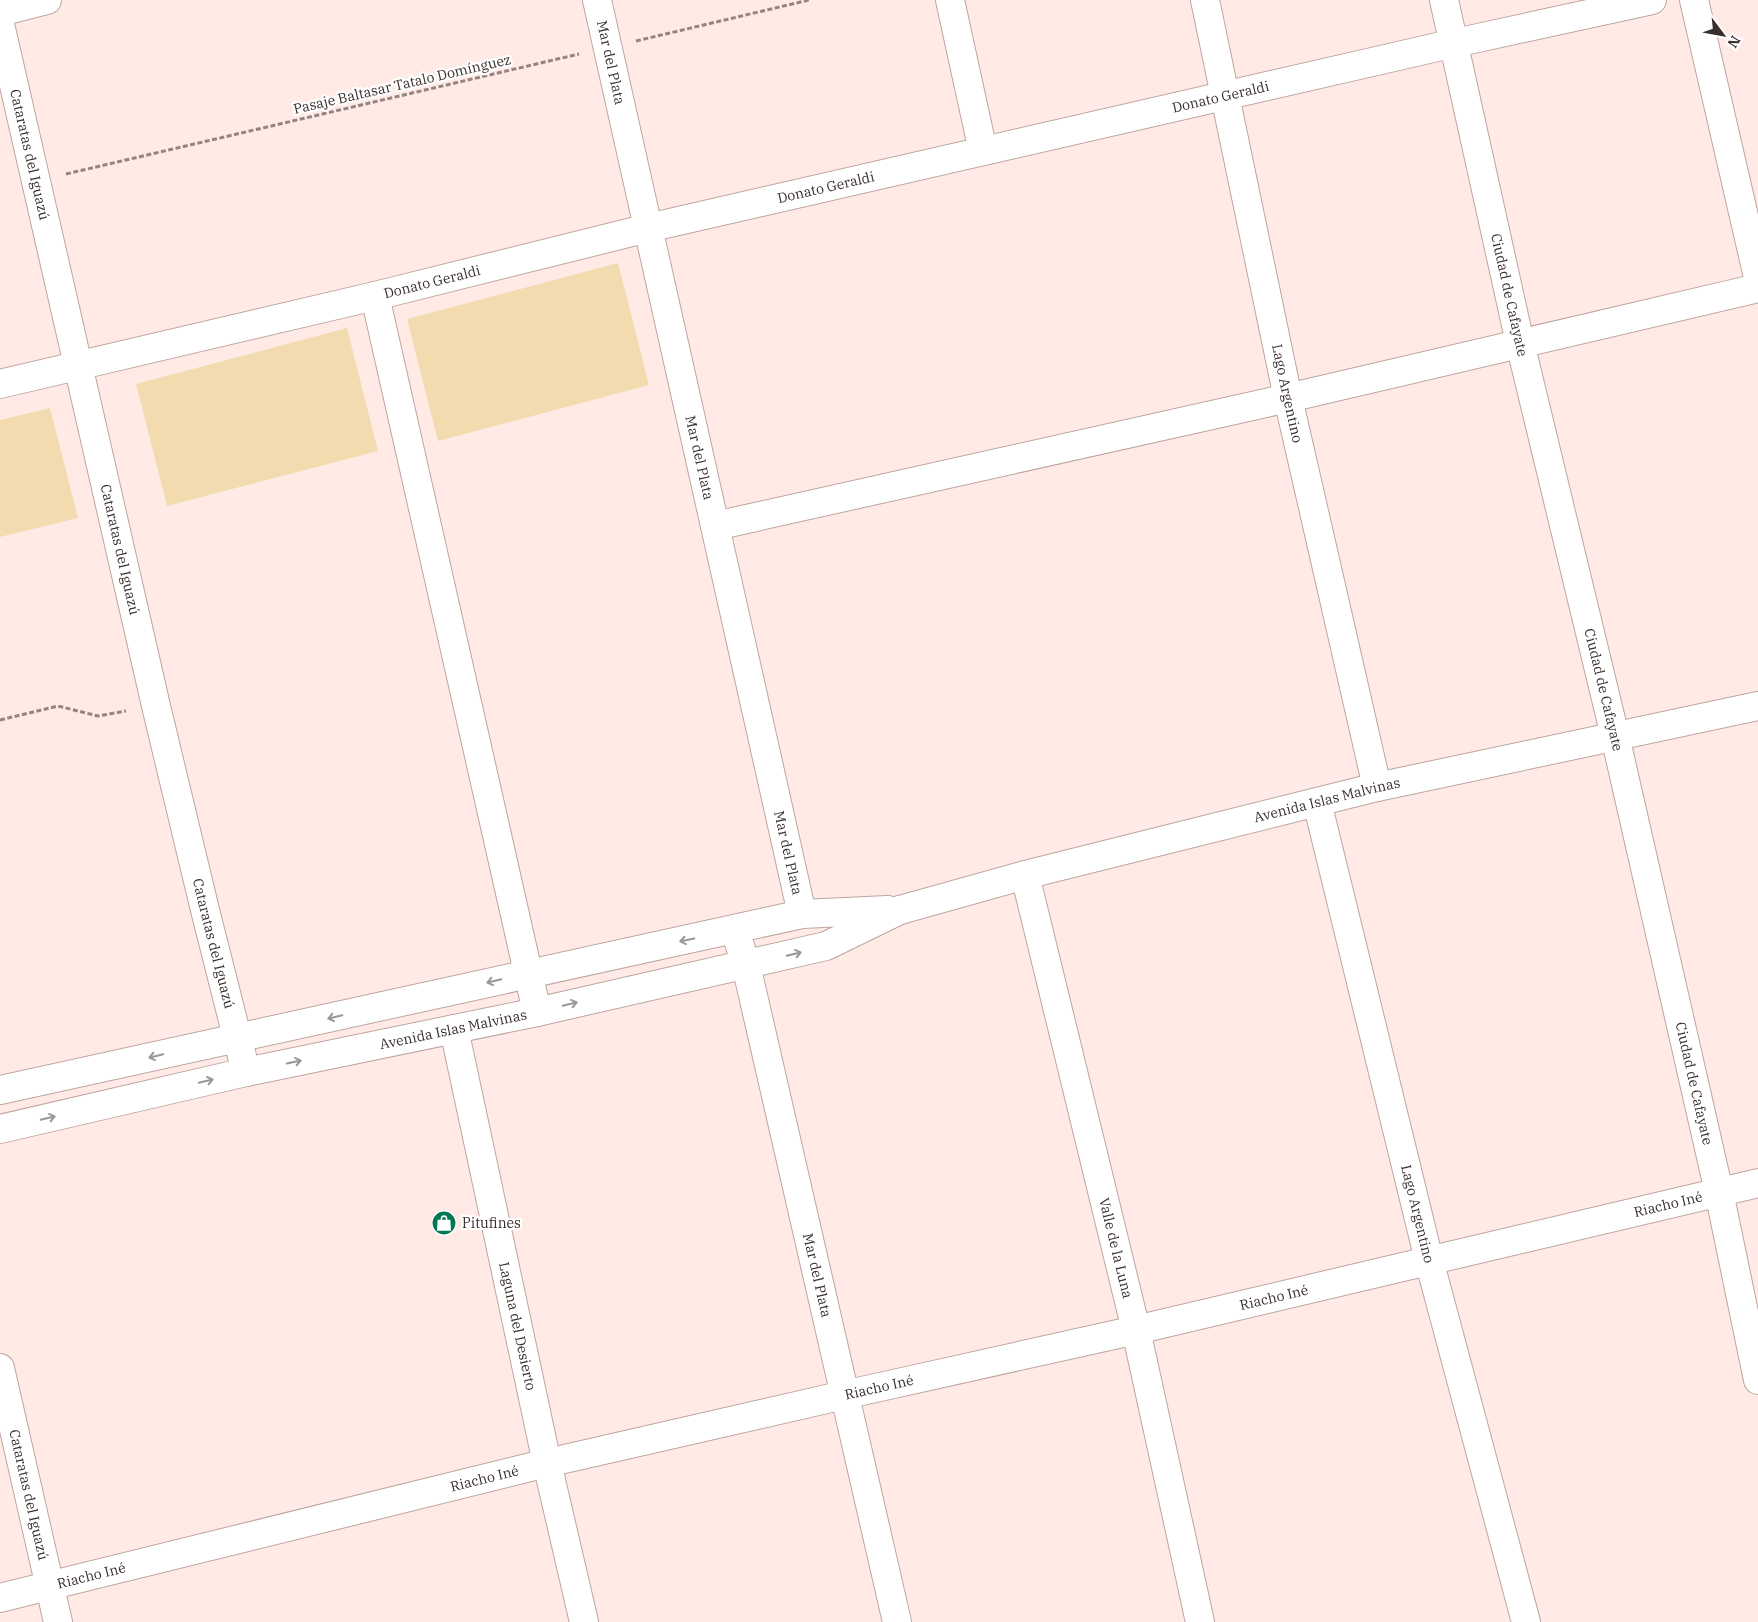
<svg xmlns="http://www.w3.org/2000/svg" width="1758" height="1622" font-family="'IBM Plex Serif',serif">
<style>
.green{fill:#f2dcaf}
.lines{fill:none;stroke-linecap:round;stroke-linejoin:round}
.minor-casing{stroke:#bea6a0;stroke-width:30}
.tertiary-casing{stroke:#bea6a0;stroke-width:30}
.secondary-casing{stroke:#bea6a0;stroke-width:30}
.path{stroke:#948582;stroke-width:3;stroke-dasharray:5 2.5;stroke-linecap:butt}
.minor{stroke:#fff;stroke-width:28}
.tertiary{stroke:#fff;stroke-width:28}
.secondary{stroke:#fff;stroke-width:28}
.oneway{stroke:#9c9796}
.labels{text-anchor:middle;stroke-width:4.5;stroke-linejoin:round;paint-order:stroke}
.street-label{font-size:14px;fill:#392f2d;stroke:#fff}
.poi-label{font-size:14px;fill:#392f2d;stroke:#fff;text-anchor:start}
</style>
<rect width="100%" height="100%" fill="#ffeae5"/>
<path class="green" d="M618,263L649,385L438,441L407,319Z
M347,328L378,451L167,506L136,384Z
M50,408L78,518L0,537V420Z"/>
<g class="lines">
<defs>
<g id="minor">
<path id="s1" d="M597,0L802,914"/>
<path d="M950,0L983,151"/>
<path id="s2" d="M1205,0L1288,398L1377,787"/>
<path id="s3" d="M1444,0L1520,343L1615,736L1719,1192L1758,1380"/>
<path d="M1694,0L1758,277"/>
<path d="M0,12L47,0"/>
<path d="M375,296L537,1012"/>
<path id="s4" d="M0,384L375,296L648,228L1455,43L1652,0"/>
<path d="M715,526L1288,398L1758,288"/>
<path id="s5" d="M1317,802L1429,1260L1526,1622"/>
<path id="s6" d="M1025,875L1136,1330L1200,1622"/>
<path id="s7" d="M454,1029L547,1463L584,1622"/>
<path id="s8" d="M0,1368L58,1622"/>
<path id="s9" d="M0,1598L547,1463L844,1395L1136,1330L1758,1183"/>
</g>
<g id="tertiary">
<path id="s10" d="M0,24L156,706L205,910L246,1072"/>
<path id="s11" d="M900,910L1025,875L1377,787L1758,706"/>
<path id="s12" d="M735,930L746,965L897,1622"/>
</g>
<g id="secondary">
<path d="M0,1090L802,914L888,910"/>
<path id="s13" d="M0,1129L246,1072L537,1012L826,946L900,910"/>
</g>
</defs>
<use href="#minor" class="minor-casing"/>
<use href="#tertiary" class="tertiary-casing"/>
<use href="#secondary" class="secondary-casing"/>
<path class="path" d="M636,41L809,0
M66,174L579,54
M0,720L58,706L98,716L126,711"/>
<use href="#minor" class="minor"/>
<use href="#tertiary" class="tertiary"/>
<use href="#secondary" class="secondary"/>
</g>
<defs><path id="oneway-shaft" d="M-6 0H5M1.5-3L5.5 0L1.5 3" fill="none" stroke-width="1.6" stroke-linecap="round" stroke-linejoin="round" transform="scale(1.25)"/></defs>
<g class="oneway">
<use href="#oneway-shaft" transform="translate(687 940) rotate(168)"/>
<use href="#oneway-shaft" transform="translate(794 954) rotate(-13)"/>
<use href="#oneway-shaft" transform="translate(494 981) rotate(167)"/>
<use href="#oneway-shaft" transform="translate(570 1004) rotate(-13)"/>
<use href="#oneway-shaft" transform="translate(335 1017) rotate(167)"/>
<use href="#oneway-shaft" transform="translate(156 1056) rotate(167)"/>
<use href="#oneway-shaft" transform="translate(294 1062) rotate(-12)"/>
<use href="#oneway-shaft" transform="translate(206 1081) rotate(-13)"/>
<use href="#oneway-shaft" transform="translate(48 1118) rotate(-13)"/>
</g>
<defs>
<symbol id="shop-disc" viewBox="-11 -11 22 22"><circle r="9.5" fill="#047753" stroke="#fff"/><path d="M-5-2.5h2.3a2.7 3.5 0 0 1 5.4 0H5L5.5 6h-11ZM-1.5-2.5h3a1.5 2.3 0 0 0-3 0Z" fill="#fff"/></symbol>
</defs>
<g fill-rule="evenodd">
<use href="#shop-disc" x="430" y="1209" width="28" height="28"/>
</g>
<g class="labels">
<g class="street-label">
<text dy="5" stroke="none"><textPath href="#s1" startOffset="64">Mar del Plata</textPath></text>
<text transform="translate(402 84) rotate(-13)" y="5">Pasaje Baltasar Tatalo Domínguez</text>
<text dy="5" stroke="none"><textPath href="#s4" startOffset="1254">Donato Geraldi</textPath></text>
<text dy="5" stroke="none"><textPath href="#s10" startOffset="134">Cataratas del Iguazú</textPath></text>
<text dy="5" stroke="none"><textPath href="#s4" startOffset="849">Donato Geraldi</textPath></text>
<text dy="5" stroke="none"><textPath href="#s4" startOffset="444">Donato Geraldi</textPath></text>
<text dy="5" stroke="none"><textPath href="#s3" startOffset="302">Ciudad de Cafayate</textPath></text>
<text dy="5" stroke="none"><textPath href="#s2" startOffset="402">Lago Argentino</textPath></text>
<text dy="5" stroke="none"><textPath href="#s1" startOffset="469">Mar del Plata</textPath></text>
<text dy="5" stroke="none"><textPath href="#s10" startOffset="539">Cataratas del Iguazú</textPath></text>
<text dy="5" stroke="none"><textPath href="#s3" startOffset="708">Ciudad de Cafayate</textPath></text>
<text dy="5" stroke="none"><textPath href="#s11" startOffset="441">Avenida Islas Malvinas</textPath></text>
<text dy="5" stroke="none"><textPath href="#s1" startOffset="874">Mar del Plata</textPath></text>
<text dy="5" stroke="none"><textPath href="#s10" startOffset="944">Cataratas del Iguazú</textPath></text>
<text dy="5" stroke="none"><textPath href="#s13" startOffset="464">Avenida Islas Malvinas</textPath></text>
<text dy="5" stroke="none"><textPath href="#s3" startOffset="1112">Ciudad de Cafayate</textPath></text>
<text dy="5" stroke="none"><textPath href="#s9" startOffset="1714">Riacho Iné</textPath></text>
<text dy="5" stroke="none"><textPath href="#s5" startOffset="424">Lago Argentino</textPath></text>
<text dy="5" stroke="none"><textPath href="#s6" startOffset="384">Valle de la Luna</textPath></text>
<text dy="5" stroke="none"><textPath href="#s12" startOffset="355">Mar del Plata</textPath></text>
<text dy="5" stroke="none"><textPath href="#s9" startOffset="1309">Riacho Iné</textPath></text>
<text dy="5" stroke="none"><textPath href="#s7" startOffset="304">Laguna del Desierto</textPath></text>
<text dy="5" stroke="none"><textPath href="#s9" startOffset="904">Riacho Iné</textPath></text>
<text dy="5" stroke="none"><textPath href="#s9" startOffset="499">Riacho Iné</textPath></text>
<text dy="5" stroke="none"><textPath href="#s8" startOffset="130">Cataratas del Iguazú</textPath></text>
<text dy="5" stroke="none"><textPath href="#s9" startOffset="94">Riacho Iné</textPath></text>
</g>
<g class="poi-label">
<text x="462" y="1228">Pitufines</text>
</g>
</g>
<g transform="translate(1723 35) rotate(122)" stroke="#ffffff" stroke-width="4" paint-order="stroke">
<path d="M0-4L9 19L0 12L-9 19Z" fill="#392f2d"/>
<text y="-8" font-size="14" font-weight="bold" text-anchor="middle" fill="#392f2d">N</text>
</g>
</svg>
